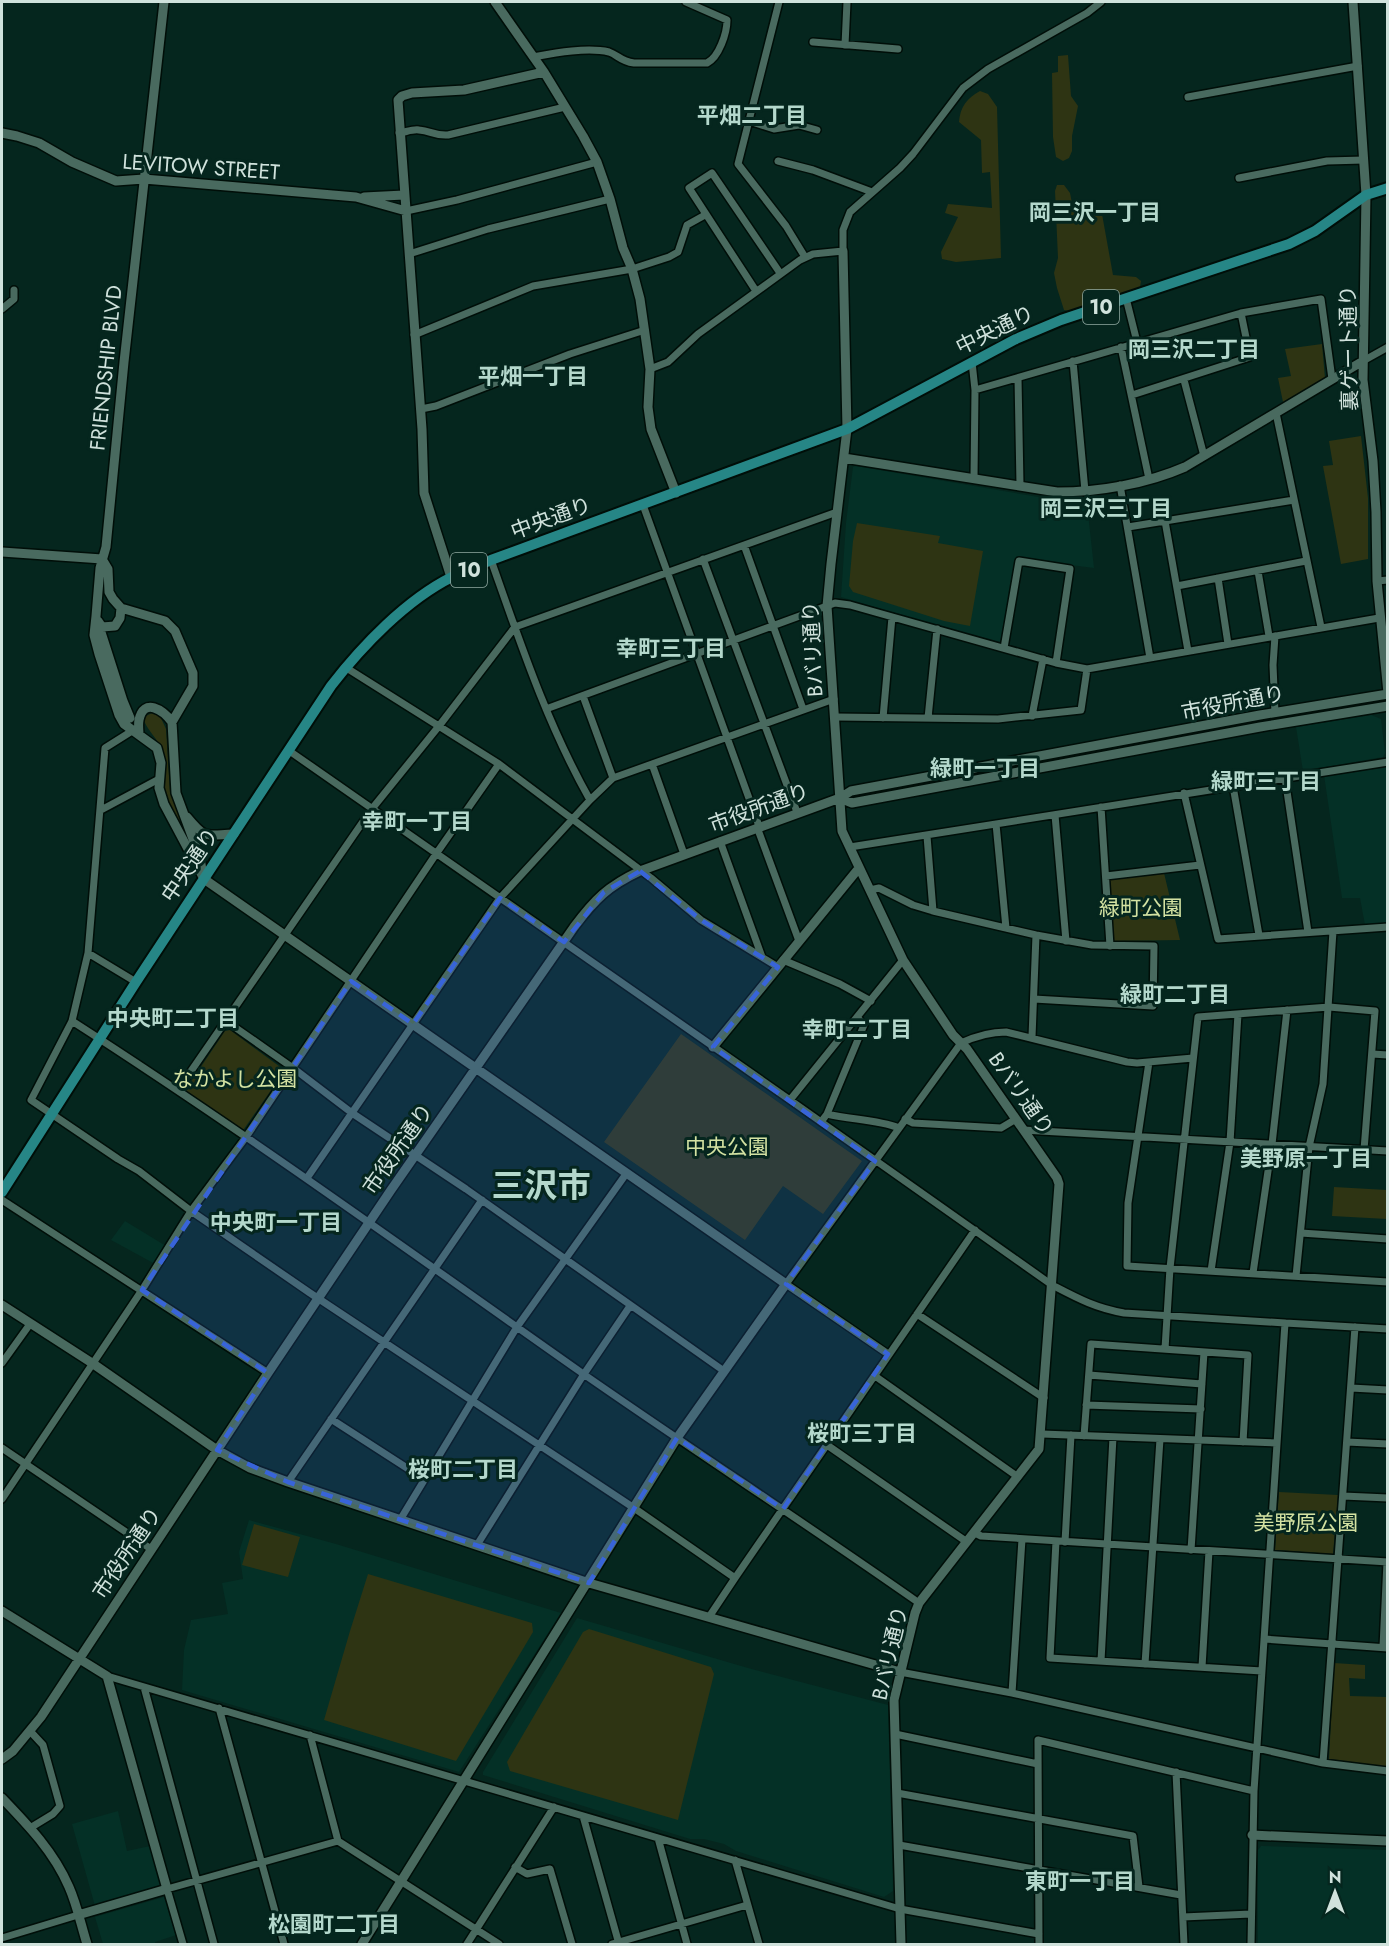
<svg xmlns="http://www.w3.org/2000/svg" width="1389" height="1946" font-family="Jost,'Noto Sans JP',sans-serif">
<style>
.built{fill:#043026}
.green{fill:#2e3413}
.lines{fill:none;stroke-linecap:round;stroke-linejoin:round}
.minor-casing{stroke:#000e08;stroke-width:10}
.tertiary-casing{stroke:#000e08;stroke-width:12}
.primary-casing{stroke:#000e08;stroke-width:14}
.minor{stroke:#496a5f;stroke-width:7}
.tertiary{stroke:#496a5f;stroke-width:9}
.primary{stroke:#268686;stroke-width:10}
.marked{fill:#3864d9;fill-opacity:0.2;stroke:#3864d9;stroke-width:4.5;stroke-dasharray:12 8;stroke-linejoin:round}
.labels{text-anchor:middle;stroke-width:6;stroke-linejoin:round;paint-order:stroke}
.shield{fill:#05261e;stroke:#93aaa3;stroke-width:1.5}
.shield-label{font-size:20px;font-weight:bold;fill:#d0e2dc}
.street-label{font-size:21px;fill:#d0e2dc;stroke:#05261e}
.park-label{font-size:21px;fill:#d4e2a2;stroke:#05261e}
.neighbourhood-label{font-size:22px;font-weight:bold;fill:#b4d8cc;stroke:#05261e}
.town-label{font-size:33px;font-weight:bold;fill:#b4d8cc;stroke:#05261e}
</style>
<rect width="100%" height="100%" fill="#05261e"/>
<path class="built" d="M856,466L1044,498L1085,500L1087,504L1094,568L1016,558L1000,644L841,597L846,523L853,467Z
M1371,715L1381,719L1385,753L1383,757L1303,771L1296,727Z
M1385,766L1388,771L1387,923L1365,925L1360,898H1342L1324,775Z
M125,1221L166,1246L155,1264L111,1240Z
M249,1520L336,1544L561,1613L459,1772L182,1690L184,1650L191,1620L228,1614L222,1583L243,1579L239,1552Z
M577,1618L748,1668L888,1705L893,1891L884,1897L736,1851L724,1844L704,1839H690L483,1775V1772Z
M118,1811L127,1851L150,1846L161,1885L158,1889L95,1906L72,1824Z
M1261,1846L1387,1850V1944H1258V1850Z
M164,1897L176,1935L155,1942V1944H103L95,1917Z"/>
<path class="green" d="M1068,55L1071,96L1078,106L1072,136V151L1069,158L1063,161L1056,157L1053,137L1052,73L1058,72V56Z
M980,91L988,94L997,107L1001,258L956,262L942,259L941,252L958,217L945,213L948,204L992,208L990,172L982,173L981,140L959,122C960,107 967,98 980,91Z
M1057,185H1064L1070,193L1073,208L1082,213L1102,214L1113,275L1136,277L1141,281L1140,287L1069,311L1064,310L1057,288L1054,273L1058,258L1055,191Z
M1322,344L1325,378L1283,402L1278,378L1291,376L1285,349Z
M1361,436L1368,498V559L1341,564L1323,466L1333,465L1329,441Z
M857,523L940,536L938,543L983,551L970,626L944,621L853,592L849,586L853,541Z
M152,713L160,716L166,729L170,793L182,819L193,850C184,833 168,810 164,791C161,776 168,763 162,749C158,740 149,732 144,721L146,716Z
M1164,873L1180,940L1113,941L1109,880Z
M230,1030L283,1069V1073L244,1129H241L186,1092V1089L225,1031Z
M681,1034L862,1161L823,1214L783,1186L745,1240L604,1142Z
M1334,1187L1387,1190V1219L1332,1216Z
M1279,1492L1338,1495L1333,1554L1275,1550Z
M254,1524L300,1537L288,1577L242,1565Z
M368,1574L532,1623L533,1632L456,1761L324,1720L350,1631Z
M589,1629L711,1667L714,1674L678,1820L510,1771L507,1762L583,1632Z
M1334,1663L1365,1665V1679L1349,1678L1350,1696L1387,1697V1767L1329,1759Z"/>
<g class="lines">
<defs>
<path id="minor" d="M779,2L738,164L786,226L805,257
M813,42L898,49
M845,45L847,2
M533,57C555,53 587,47 609,52C618,55 620,61 634,63H707C719,57 727,33 727,20L686,2
M1188,97L1358,66
M749,121L774,129L799,125L817,130
M399,133C406,132 413,129 419,130C431,131 435,136 448,135L565,107
M778,161L813,170L872,192
M1239,178L1327,161L1364,160
M406,211L457,200L597,162
M409,254L488,229L610,199
M756,291L689,188L712,173L780,273
M1126,298L1137,342
M2,309L14,299V290
M414,335L533,286L632,269L669,257L678,252L687,225L705,215
M1121,347L1149,479
M1073,361L1085,491
M1363,361L1388,347
M972,362L975,390L974,478
M650,369L668,362L698,334L800,260L813,254L843,251V230L850,212L900,168L913,154L963,88L988,69L1064,26L1087,13L1101,2
M1018,378L1020,485
M1184,380L1204,456
M975,390L1241,313L1321,299L1332,379
M1132,395L1250,357L1241,313
M421,409L436,406L570,354L645,330
M1276,413L1321,627
M1120,485L1150,658
M643,505L759,826
M1165,521L1188,651
M1128,527L1294,500
M744,545L803,709
M703,559L797,812
M491,560C520,642 547,724 590,800L613,778L834,699
M1258,571L1269,636
M1218,578L1228,644
M1377,581L1388,580
M1177,586L1306,561
M1004,648L1019,561L1070,569L1056,663
M345,667L499,764
M583,696L613,778
M546,709L835,603L850,605L1056,663L1087,669L1379,618
M1275,713L1273,665L1275,636
M1032,716L1043,659
M835,717L998,719L1081,710L1087,669
M883,718L892,617
M928,718L937,629
M132,731L105,748L88,953L136,982
M288,750L790,1100L1052,1285C1077,1298 1095,1308 1124,1313L1285,1323L1254,1791L1251,1944
M652,764L684,854
M1285,778L1308,932
M1233,786L1259,935
M1184,793L1218,939L1388,927
M1101,807L1110,946
M101,810L159,779
M1055,815L1066,941
M996,824L1006,928
M757,827L799,941
M927,836L933,911
M720,841L762,957
M850,847L1388,762
M1106,876L1200,865
M870,890L879,888L913,905L933,911L1036,935L1092,945L1154,946L1153,1006L1034,999
M88,953L72,1021L31,1100L118,1159L139,1171L191,1211L310,1293L634,1508L735,1578L975,1230
M783,960L840,984L871,1001
M72,1021C246,1133 413,1254 582,1373C694,1451 808,1525 919,1603
M226,1021L293,1068L352,1113L466,1189L724,1371
M1032,1037L1036,935
M1372,1054L1388,1055
M1149,1062L1128,1203L1127,1266L1388,1282
M178,1090L371,810L439,726L515,627L837,512
M790,1100L903,960
M827,1114C851,1120 876,1119 899,1128
M905,1119L913,1123L1001,1128L1016,1119
M821,1122L827,1114L864,1025L857,1017
M1023,1130L1388,1151
M307,1178L500,898L590,800
M2,1200L268,1373
M1301,1233L1388,1239
M1211,1271L1230,1142L1238,1014
M1253,1273L1272,1144L1287,1010
M1296,1276L1309,1147L1323,1084L1333,931
M917,1314L1044,1398
M1285,1323L1388,1329
M1165,1349L1170,1268L1198,1017L1329,1007L1375,1011L1364,1150
M888,1354L786,1284L961,1043C976,1036 989,1032 1006,1032L1127,1062L1137,1063L1193,1058
M2,1363L30,1324
M1089,1375L1202,1384
M875,1376L1018,1477
M1351,1388L1388,1390
M1086,1405L1201,1409
M331,1419L424,1479
M1042,1434L1277,1443
M1084,1436L1091,1344L1248,1355L1243,1442
M1347,1442L1388,1444
M827,1445L967,1542
M2,1448L151,1549
M288,1482L482,1200
M1343,1496L1388,1498
M2,1499L142,1290L191,1211L246,1137L436,854L499,764L651,878L701,920L778,967
M400,1520L517,1327L626,1174
M975,1533L981,1536L1388,1562
M1056,1541L1050,1658L1262,1671
M1065,1542L1071,1435
M477,1545L584,1374L630,1306
M1191,1550L1204,1352
M709,1617L735,1578
M1264,1639L1388,1648
M1383,1647L1387,1562
M1101,1661L1113,1437
M1145,1664L1160,1439
M1202,1667L1209,1551
M900,1672L1012,1693L1323,1763L1388,1771
M107,1676L900,1909L1039,1934
M144,1687L214,1944
M1012,1693L1022,1539
M219,1708L284,1944
M895,1734L1038,1764
M310,1735L338,1841L499,1944
M1323,1763L1355,1327
M1176,1772L1184,1944
M897,1793L1133,1836L1139,1887
M583,1816L619,1944
M30,1828L53,1814L60,1806L43,1745L30,1731
M658,1838L687,1944
M899,1845L1181,1895
M735,1860L759,1944
M515,1867L527,1874L550,1869L572,1944
M1183,1917L1251,1914
M2,1938L78,1915
M183,1944L167,1889L338,1841
M467,1944L554,1807
M612,1944L747,1905
M1039,1944L1038,1740L1254,1791"/>
<path id="tertiary" d="M164,2L124,362L106,547L100,568L96,616L94,635L99,654L119,715L124,724L157,748L161,763L159,788L164,804L204,879L786,1284L677,1438L362,1944
M495,2L544,72L583,136L597,162L610,199L623,248L632,269L640,299L650,369L648,407L651,429L676,493
M1353,2L1366,195L1363,380L1373,461L1376,512L1377,581L1388,693
M2,133L17,136L39,143L72,162L116,181L144,179L356,197L406,211
M364,197L404,195
M843,251L847,429L831,564L827,606L842,831L903,960L953,1035L967,1049L1057,1178L1059,1184L1039,1449L919,1603L915,1613L894,1700L901,1944
M844,458L1057,492C1099,492 1146,484 1185,467L1363,361
M2,552L102,559
M102,559L108,569L109,592L113,599L121,608L165,621L175,631L193,673V686L172,722L176,793L200,858L202,870
M451,577L424,493L422,429L398,100L402,96L412,93L464,90L544,72
M98,621L102,627L115,626L120,618L121,608
M100,629L123,701L130,718
M139,735C139,731 138,725 139,720C144,697 163,710 172,722
M840,798L852,803L1260,727L1388,706
M187,817C206,840 205,835 234,834
M713,1047L859,868
M2,1305L92,1363L217,1450L250,1468L288,1482L589,1583L900,1672
M2,1611L107,1676L167,1889L78,1915
M2,1759L13,1751L41,1717L268,1373L391,1190L574,927C595,899 608,886 640,871L840,798L851,791L1260,715L1388,694
M2,1798C28,1825 54,1852 69,1887C77,1905 81,1925 87,1944
M1252,1835L1388,1841"/>
<path id="primary" d="M2,1192L136,982L331,686C362,646 406,600 452,577C464,571 478,566 491,560L847,429L1016,339L1061,320L1289,244L1315,231L1366,195L1388,188"/>
</defs>
<use href="#minor" class="minor-casing"/>
<use href="#tertiary" class="tertiary-casing"/>
<use href="#primary" class="primary-casing"/>
<use href="#minor" class="minor"/>
<use href="#tertiary" class="tertiary"/>
<use href="#primary" class="primary"/>
</g>
<path class="marked" d="M640,871L701,920L778,967L713,1047L875,1161L786,1284L888,1354L783,1509L677,1438L589,1583L288,1482L217,1450L268,1373L142,1290L351,981L413,1024L500,898L564,942L604,892Z"/>
<g class="labels">
<g class="shield">
<rect x="1083" y="290" width="36" height="34" rx="4.5"/>
<rect x="451" y="553" width="36" height="34" rx="4.5"/>
</g>
<g class="shield-label">
<text x="1101" y="314">10</text>
<text x="469" y="577">10</text>
</g>
<g class="street-label">
<text transform="translate(201 167) rotate(4)" y="7">LEVITOW STREET</text>
<text transform="translate(995 330) rotate(-26)" y="7">中央通り</text>
<text transform="translate(1349 348) rotate(-91)" y="7">裏ゲート通り</text>
<text transform="translate(106 368) rotate(-84)" y="7">FRIENDSHIP BLVD</text>
<text transform="translate(551 518) rotate(-20)" y="7">中央通り</text>
<text transform="translate(813 649) rotate(-93)" y="7">Bバリ通り</text>
<text transform="translate(1233 703) rotate(-11)" y="7">市役所通り</text>
<text transform="translate(759 808) rotate(-20)" y="7">市役所通り</text>
<text transform="translate(190 865) rotate(-56)" y="7">中央通り</text>
<text transform="translate(1021 1094) rotate(55)" y="7">Bバリ通り</text>
<text transform="translate(398 1149) rotate(-55)" y="7">市役所通り</text>
<text transform="translate(127 1553) rotate(-56)" y="7">市役所通り</text>
<text transform="translate(890 1653) rotate(-77)" y="7">Bバリ通り</text>
</g>
<g class="park-label">
<text x="1141" y="915">緑町公園</text>
<text x="235" y="1086">なかよし公園</text>
<text x="727" y="1154">中央公園</text>
<text x="1306" y="1530">美野原公園</text>
</g>
<g class="neighbourhood-label">
<text x="752" y="123">平畑二丁目</text>
<text x="1095" y="220">岡三沢一丁目</text>
<text x="1194" y="357">岡三沢二丁目</text>
<text x="533" y="384">平畑一丁目</text>
<text x="1106" y="516">岡三沢三丁目</text>
<text x="671" y="656">幸町三丁目</text>
<text x="985" y="776">緑町一丁目</text>
<text x="1266" y="789">緑町三丁目</text>
<text x="417" y="829">幸町一丁目</text>
<text x="1175" y="1002">緑町二丁目</text>
<text x="173" y="1026">中央町二丁目</text>
<text x="857" y="1037">幸町二丁目</text>
<text x="1306" y="1166">美野原一丁目</text>
<text x="276" y="1230">中央町一丁目</text>
<text x="862" y="1441">桜町三丁目</text>
<text x="463" y="1477">桜町二丁目</text>
<text x="1080" y="1889">東町一丁目</text>
<text x="334" y="1932">松園町二丁目</text>
</g>
<g class="town-label">
<text x="541" y="1197">三沢市</text>
</g>
</g>
<rect width="1389" height="1946" fill="none" stroke="#d0e2dc" stroke-width="6"/>
<g transform="translate(1335 1892)" stroke="#05261e" stroke-width="4.5" paint-order="stroke">
<path d="M0-4.5L10 22L0 15L-10 22Z" fill="#d0e2dc"/>
<text y="-9" font-size="16" font-weight="bold" text-anchor="middle" fill="#d0e2dc">N</text>
</g>
</svg>
